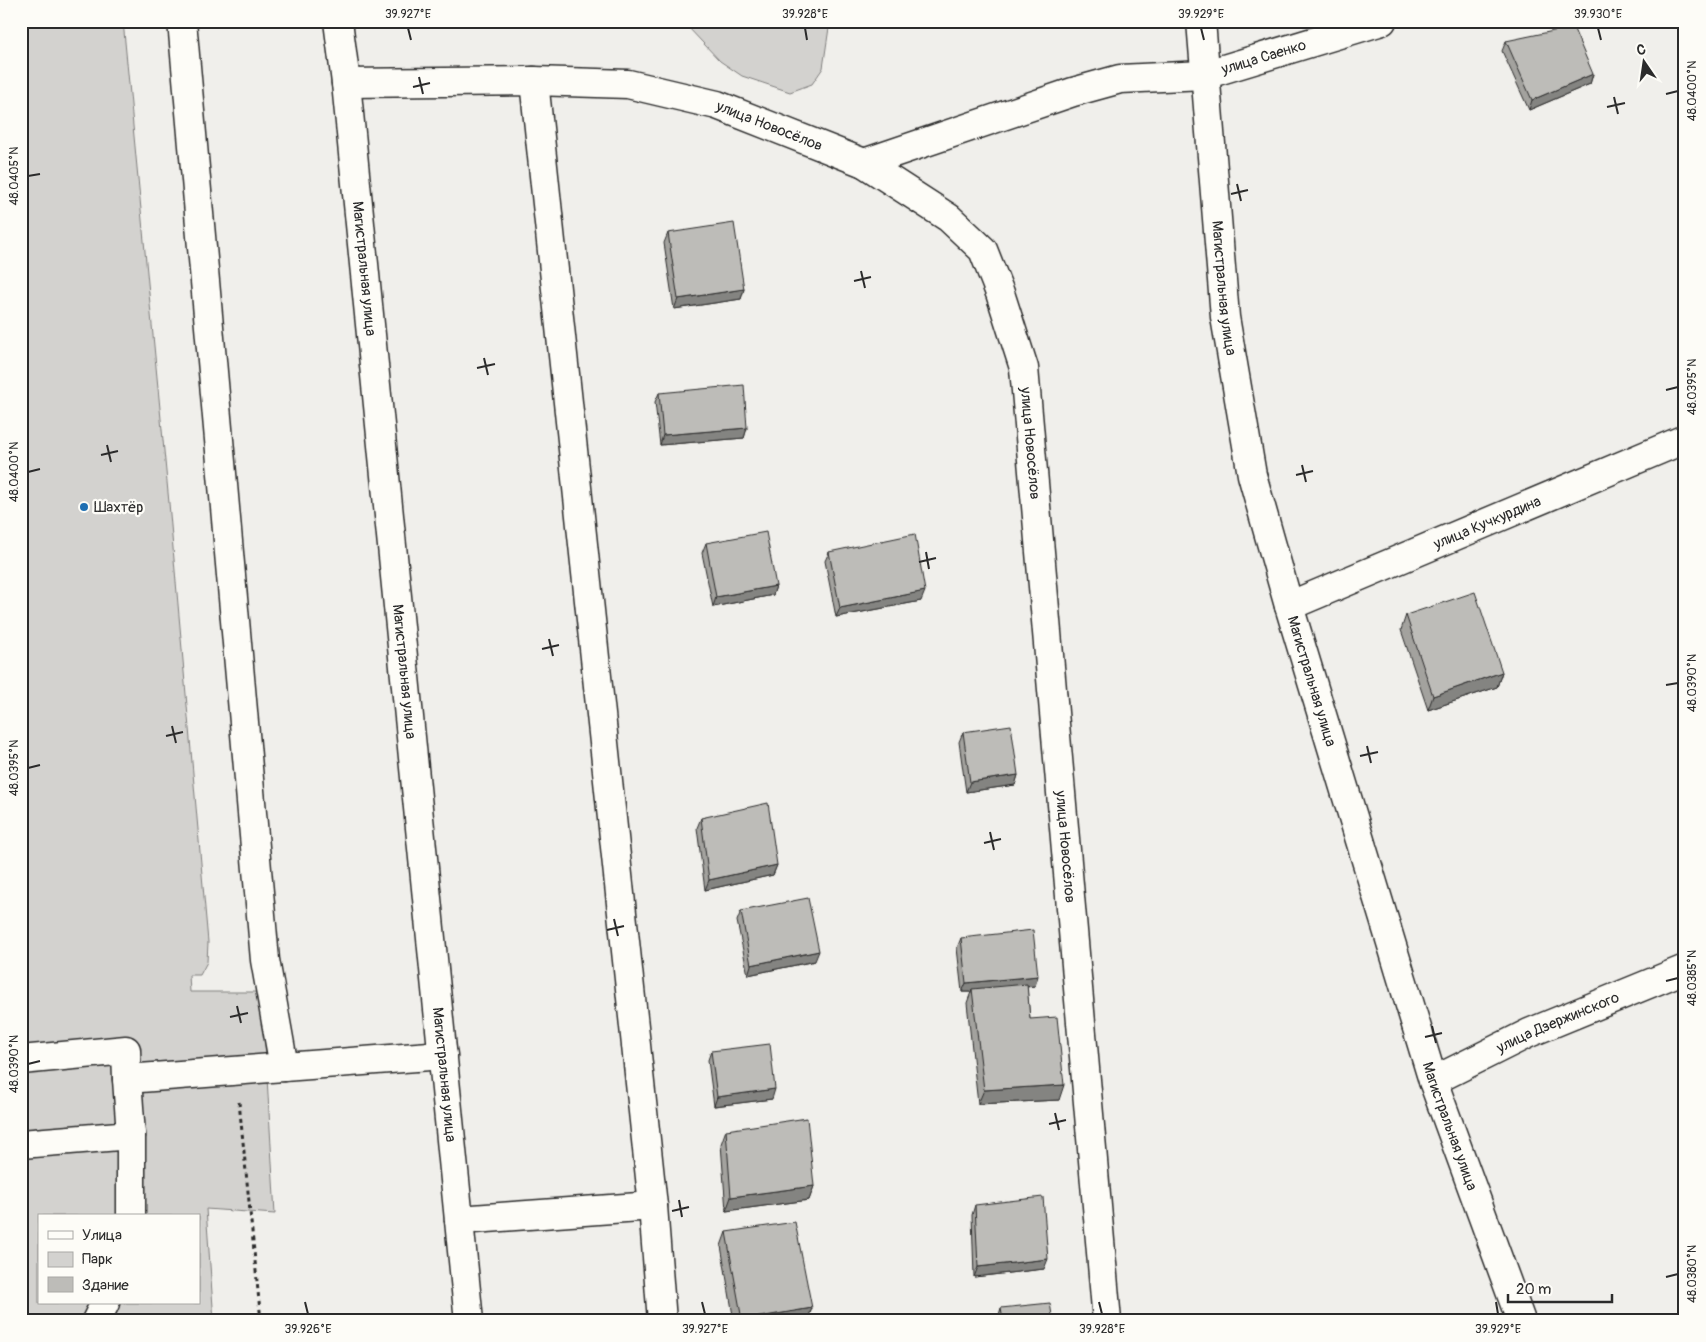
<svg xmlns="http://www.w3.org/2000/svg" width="1706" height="1342" font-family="Pangolin,sans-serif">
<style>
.green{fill:#d3d2cf;stroke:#7f7e7d;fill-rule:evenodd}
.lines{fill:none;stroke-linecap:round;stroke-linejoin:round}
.minor-casing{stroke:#2b2b2b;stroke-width:31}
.major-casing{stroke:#2b2b2b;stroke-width:31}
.path{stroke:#2b2b2b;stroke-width:3;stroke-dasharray:4 4;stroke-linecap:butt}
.minor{stroke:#fdfcf7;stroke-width:28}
.major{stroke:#fdfcf7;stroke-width:28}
.wall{fill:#a3a29e;stroke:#2b2b2b}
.shaded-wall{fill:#848481;stroke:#2b2b2b}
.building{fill:#bdbcb8;stroke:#2b2b2b}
.ticks{fill:none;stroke:#2b2b2b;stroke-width:2}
.poi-dot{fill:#1f6fb2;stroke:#fdfcf7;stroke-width:2}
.labels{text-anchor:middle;stroke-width:4.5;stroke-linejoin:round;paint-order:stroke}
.street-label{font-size:15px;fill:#2b2b2b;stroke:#fdfcf7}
.poi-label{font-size:15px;fill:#2b2b2b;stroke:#fdfcf7;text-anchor:start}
.neatline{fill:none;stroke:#2b2b2b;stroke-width:2}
.ticks-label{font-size:12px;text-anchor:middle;fill:#2b2b2b}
</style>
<rect width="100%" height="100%" fill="#f0efeb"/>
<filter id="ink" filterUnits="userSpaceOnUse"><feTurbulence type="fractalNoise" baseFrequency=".02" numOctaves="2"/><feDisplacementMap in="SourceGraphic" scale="10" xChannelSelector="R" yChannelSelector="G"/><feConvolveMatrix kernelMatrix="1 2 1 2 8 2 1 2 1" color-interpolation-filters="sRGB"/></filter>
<g filter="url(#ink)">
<path class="green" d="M21,21H123L169,503L208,942L207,962L200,975H189L190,992H262L275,1214L206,1209L214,1321H21ZM39,1216H199V1303H39Z
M686,21H830L823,68L812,84L790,92L742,76L720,61L687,26Z"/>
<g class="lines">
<defs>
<g id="minor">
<path d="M182,21L265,960L284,1067"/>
<path id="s1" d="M1201,21L1225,317L1252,475L1289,606L1433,1081L1521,1321"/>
<path d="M534,81L653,1206L662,1321"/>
<path id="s2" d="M346,83L534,81L628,84L717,105L864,163L949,218L983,250L1000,293L1024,368L1107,1321"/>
<path id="s3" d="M864,163L1073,92L1120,79L1204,75L1382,21"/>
<path id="s4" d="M1289,606L1685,439"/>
<path d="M21,1060L126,1050L127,1079L443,1055"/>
<path id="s5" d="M1433,1081L1529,1033L1685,969"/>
<path d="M131,1135V1216"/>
<path d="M21,1144L131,1135L127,1079"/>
<path d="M459,1220L653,1206"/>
<path d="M96,1321L105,1303"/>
</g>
<g id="major">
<path id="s6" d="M338,21L346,83L469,1321"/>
</g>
</defs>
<use href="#minor" class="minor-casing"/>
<use href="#major" class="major-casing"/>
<path class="path" d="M239,1102L261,1321"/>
<use href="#minor" class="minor"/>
<use href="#major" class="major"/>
</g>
<path class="wall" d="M1506,41L1593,74L1590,84L1529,110L1502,51Z
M668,233L744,289L741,299L674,309L664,243Z
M659,393L747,428L744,438L660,445L655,402Z
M706,543L776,586L773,595L713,607L702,553Z
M829,552L921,601L836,617L825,561Z
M1406,615L1502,672L1497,687L1428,710L1401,630Z
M963,732L1018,775L1015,785L966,792L959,742Z
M701,818L777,865L773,875L705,890L697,828Z
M741,911L815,961L748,975L737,921Z
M961,938L1035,986L1027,987L1030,1019L1059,1100L978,1104L967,1003L971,992H962L957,948Z
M711,1051L772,1099L714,1106L708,1060Z
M726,1130L814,1186L809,1200L726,1211L721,1144Z
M975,1205L1044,1269L974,1277L972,1215Z
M726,1232L812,1308L807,1321H734L721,1246Z
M1001,1308L1053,1321H998V1318Z"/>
<path class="shaded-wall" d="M1593,74L1590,84L1529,110L1532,100Z
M744,289L741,299L674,309L678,299Z
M747,428L744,438L660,445L663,435Z
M776,586L773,595L713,607L716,597Z
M925,591L921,601L836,617L840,608Z
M1502,672L1497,687L1428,710L1433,696Z
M1018,775L1015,785L966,792L970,782Z
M777,865L773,875L705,890L709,880Z
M819,951L815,961L748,975L751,965Z
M1038,976L1035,986L973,991L972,989L971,992H962L966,983Z
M1064,1085L1059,1100L978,1104L984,1090Z
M775,1089L772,1099L714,1106L717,1097Z
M814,1186L809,1200L726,1211L731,1197Z
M1048,1259L1044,1269L974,1277L978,1267Z
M812,1308L807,1321H741L742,1320Z"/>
<path class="building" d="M1573,27L1593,74L1532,100L1506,41Z
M734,223L744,289L678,299L668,233Z
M744,385L747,428L663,435L659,393Z
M766,532L776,586L716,597L706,543Z
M915,534L925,591L840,608L829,552Z
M1475,592L1502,672L1433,696L1406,615Z
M1011,725L1018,775L970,782L963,732Z
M768,803L777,865L709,880L701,818Z
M808,898L819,951L751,965L741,911Z
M1033,930L1038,976L966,983L961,938Z
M1027,984L1030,1019L1057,1017L1064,1085L984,1090L972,989Z
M770,1044L775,1089L717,1097L711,1051Z
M807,1118L814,1186L731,1197L726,1130Z
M1043,1197L1048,1259L978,1267L975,1205Z
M795,1222L812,1308L742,1320L726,1232Z
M1050,1303L1053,1321H1003L1001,1308Z"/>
</g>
<path class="ticks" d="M408,28L411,40M805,28L807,40M1201,28L1204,40M1598,28L1601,40M419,77L423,94M413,87L430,83M1666,94L1678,91M1614,97L1618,114M1607,107L1625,103M28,176L40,174M1237,184L1241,201M1231,194L1248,190M861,271L865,288M854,281L871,277M484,358L488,375M477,368L495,364M1666,390L1678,387M107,445L111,462M101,455L118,451M1302,465L1306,482M28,472L40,469M1296,475L1313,471M926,552L929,569M919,562L936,558M549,639L553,656M542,649L559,645M1666,685L1678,683M172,726L176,743M166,736L183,732M1367,746L1371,763M1360,756L1378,752M28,768L40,765M990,832L994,850M984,843L1001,839M614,919L618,936M607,930L624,926M1666,981L1678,978M237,1006L241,1023M230,1017L248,1013M1432,1026L1436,1043M1425,1037L1442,1033M28,1064L40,1061M1055,1113L1059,1130M1049,1124L1066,1120M679,1200L682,1217M672,1211L689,1207M1666,1277L1678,1274M305,1302L308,1314M702,1302L705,1314M1099,1302L1102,1314M1496,1302L1498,1314"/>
<circle class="poi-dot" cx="84" cy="507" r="5"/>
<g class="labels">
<g class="street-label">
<text dy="5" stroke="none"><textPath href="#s3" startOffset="416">улица Саенко</textPath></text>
<text dy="5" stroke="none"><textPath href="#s2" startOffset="430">улица Новосёлов</textPath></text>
<text dy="5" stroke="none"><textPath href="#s6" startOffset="249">Магистральная улица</textPath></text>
<text dy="5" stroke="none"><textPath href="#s1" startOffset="268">Магистральная улица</textPath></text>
<text dy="5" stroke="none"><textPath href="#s2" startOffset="880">улица Новосёлов</textPath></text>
<text dy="5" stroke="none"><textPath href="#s4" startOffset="215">улица Кучкурдина</textPath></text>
<text dy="5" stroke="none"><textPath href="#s6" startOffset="654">Магистральная улица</textPath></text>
<text dy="5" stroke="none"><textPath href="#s1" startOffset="672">Магистральная улица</textPath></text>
<text dy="5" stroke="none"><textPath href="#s2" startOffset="1285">улица Новосёлов</textPath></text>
<text dy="5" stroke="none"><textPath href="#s5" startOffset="138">улица Дзержинского</textPath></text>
<text dy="5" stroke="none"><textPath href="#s6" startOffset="1059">Магистральная улица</textPath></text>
<text dy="5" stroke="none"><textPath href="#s1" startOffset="1138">Магистральная улица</textPath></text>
</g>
<g class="poi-label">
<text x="94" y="512">Шахтёр</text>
</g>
</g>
<rect width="1706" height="1342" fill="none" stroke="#fdfcf7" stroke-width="55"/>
<rect x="38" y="1214" width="162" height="90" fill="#fdfcf7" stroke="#a9a8a5"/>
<rect x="48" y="1231" width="25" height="8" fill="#fdfcf7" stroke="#a9a8a5"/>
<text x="82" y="1240" font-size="15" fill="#2b2b2b">Улица</text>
<rect x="48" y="1252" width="25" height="15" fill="#d3d2cf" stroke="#a9a8a5"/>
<text x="82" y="1264" font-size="15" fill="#2b2b2b">Парк</text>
<rect x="48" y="1277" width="25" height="15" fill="#bdbcb8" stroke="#a9a8a5"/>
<text x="82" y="1290" font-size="15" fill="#2b2b2b">Здание</text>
<g transform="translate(1644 62) rotate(347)" stroke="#fdfcf7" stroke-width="4" paint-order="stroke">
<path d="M0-4L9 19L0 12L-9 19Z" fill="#2b2b2b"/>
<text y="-8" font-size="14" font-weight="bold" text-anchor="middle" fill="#2b2b2b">С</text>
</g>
<path d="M1508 1294v8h104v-8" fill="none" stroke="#2b2b2b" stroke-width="2.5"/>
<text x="1516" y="1294" font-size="15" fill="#2b2b2b" stroke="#fdfcf7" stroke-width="4" paint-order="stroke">20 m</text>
<rect x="28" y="28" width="1650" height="1286" class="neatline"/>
<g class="ticks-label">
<text x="408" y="18">39.927°E</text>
<text x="805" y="18">39.928°E</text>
<text x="1201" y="18">39.929°E</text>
<text x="1598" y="18">39.930°E</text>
<text transform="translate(1692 91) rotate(-90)" y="4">48.0400°N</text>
<text transform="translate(14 176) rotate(-90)" y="4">48.0405°N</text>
<text transform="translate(1692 387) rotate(-90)" y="4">48.0395°N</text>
<text transform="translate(14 472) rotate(-90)" y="4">48.0400°N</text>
<text transform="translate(1692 683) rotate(-90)" y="4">48.0390°N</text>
<text transform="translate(14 768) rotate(-90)" y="4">48.0395°N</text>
<text transform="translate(1692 978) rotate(-90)" y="4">48.0385°N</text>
<text transform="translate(14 1064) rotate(-90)" y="4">48.0390°N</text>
<text transform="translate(1692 1274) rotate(-90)" y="4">48.0380°N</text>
<text x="308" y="1333">39.926°E</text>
<text x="705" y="1333">39.927°E</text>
<text x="1102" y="1333">39.928°E</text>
<text x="1498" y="1333">39.929°E</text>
</g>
</svg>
